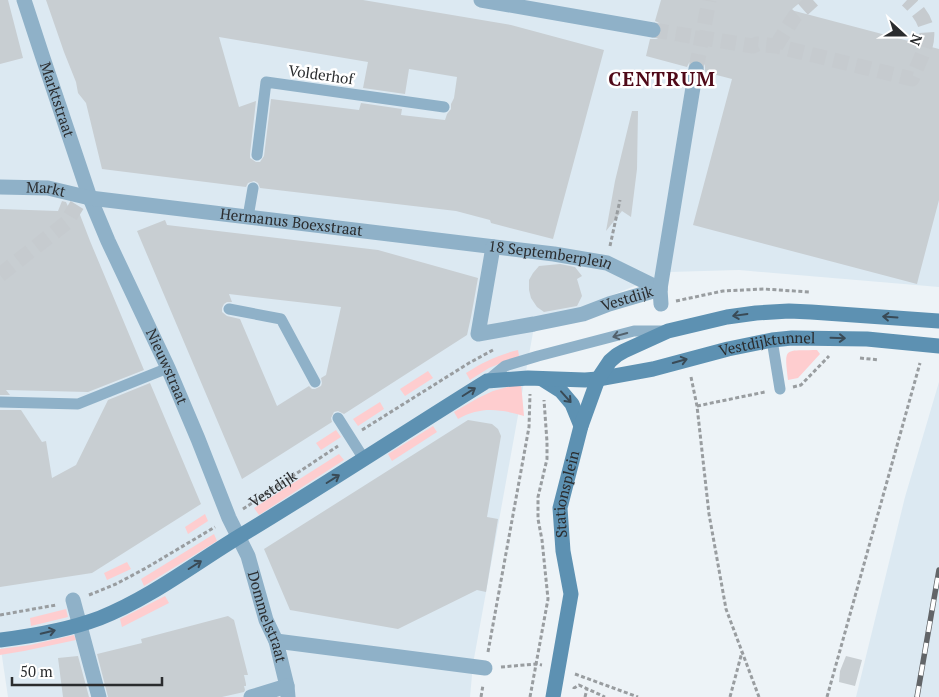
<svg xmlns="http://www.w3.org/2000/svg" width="939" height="697" font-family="'PT Serif',serif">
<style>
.built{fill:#dce9f2}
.green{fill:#fecdcf}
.building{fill:#c8ced2;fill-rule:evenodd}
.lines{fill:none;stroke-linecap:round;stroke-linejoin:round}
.street-tunnel{stroke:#c6cbcf;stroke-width:15;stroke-dasharray:15 8;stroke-linecap:butt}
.path{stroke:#999da0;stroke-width:3;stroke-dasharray:4 2.5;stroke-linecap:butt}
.lane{stroke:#8fb1c8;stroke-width:11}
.street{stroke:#8fb1c8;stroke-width:15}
.secondary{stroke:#5d91b2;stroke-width:15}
.rail-casing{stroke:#626568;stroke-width:5.5}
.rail{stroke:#fff;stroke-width:4;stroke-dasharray:11;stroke-linecap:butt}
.oneway{stroke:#394a56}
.oneway2{stroke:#52616c}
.labels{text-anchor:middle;stroke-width:5;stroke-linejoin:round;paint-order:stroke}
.street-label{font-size:15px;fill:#2a2c2e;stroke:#fff}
.district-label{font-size:20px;font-weight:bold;letter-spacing:1px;fill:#4f0918;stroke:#fff}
</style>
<rect width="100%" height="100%" fill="#edf3f7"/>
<path class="built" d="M0,0H939V287L739,270L669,272L534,327L473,664L470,697H8L0,643Z
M939,382V697H856L905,497Z"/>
<path class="green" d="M518,350L519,356L489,368L470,380L466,373C483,362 498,355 518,350Z
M817,350L820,354L798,378L788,380C784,346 784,351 817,350Z
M428,371L433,378L405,396L400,389Z
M521,383L524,416C500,409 481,406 458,419L454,412L478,398L493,391Z
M380,402L384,409L358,426L353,419Z
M433,426L437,432L392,461L388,454Z
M336,430L341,437L321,450L316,443Z
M339,454L344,460L259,515L254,508Z
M205,514L208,521L188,534L185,527Z
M214,534L217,541L144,586L141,579Z
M127,562L131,569L107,580L104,573Z
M165,596L169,603L122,627L120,619Z
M66,609L68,617L31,626L30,618Z
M74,635L76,640L24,651L0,655V649L30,645Z"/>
<path class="building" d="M0,0H8L23,58L0,64Z
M46,0H363L511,25L604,50L553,239L491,223L490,220L456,211L260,188L258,183L254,181L248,183L246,187L102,169L86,103L78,93L76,82L64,52ZM219,37L368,62L363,88L405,94L409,69L457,77L454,98L451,104V109L447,114L445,120L401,115L402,109L361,103L359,110L271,99L264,156L260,162H256L250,158V154L256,101L239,107Z
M661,0H803L791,10L939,49V200L919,276L917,284L693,225L732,79L705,72V65L702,62L698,60H692L689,63L687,67L646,56L650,39H657L660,36L662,32V26L659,23L655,21Z
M632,111H638L637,169L631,217L622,211L606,231L615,181Z
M62,201L66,202L72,215L77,207L90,241L144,370L88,392L6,390L10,395H0V209L58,211Z
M165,220L167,225L378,250L478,278L471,317L467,335L344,414L338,411L334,412L331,418L332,422L242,479L137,231ZM229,294L341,307L326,375L321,378L322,383L321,386L315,389H312L309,386L277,406L240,319L227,316L222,312V308L224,304L227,302H232Z
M560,264L575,267L582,276L577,279L582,296L577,306L544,312L537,307L531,298L529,290V280L533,273L539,266Z
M150,383L201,504L92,573L0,587V410H21L42,442L46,441L52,478L76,465L108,400Z
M468,420L492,424L498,429L501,436L487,517L498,519L486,592L477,590L398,629L290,610L264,549Z
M228,616L234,620L248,675H244L246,684V686H244L245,690L244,692L222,697H108L97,654L142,643L141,639Z
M78,656L89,697H63L58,658Z
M846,656L862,660L855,686L839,682L840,671Z"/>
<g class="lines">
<path class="street-tunnel" d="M653,30L753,46L757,44L776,46L912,79C926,45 939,29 907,0
M776,46L795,16L813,0
M696,69L709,0
M0,275L66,223L77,205"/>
<g class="path">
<path d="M610,246L620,200"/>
<path d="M676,301L723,291L764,289L809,292"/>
<path d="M860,358L879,360"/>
<path d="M691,377L697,406L709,514L726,609L759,697"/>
<path d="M793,387L801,385L829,356"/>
<path d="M697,406L765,392"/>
<path d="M362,430L469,363L493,350"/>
<path id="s1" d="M243,509L338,446"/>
<path d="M89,595L116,584L146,568L215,527"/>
<path d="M0,615L56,605"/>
<path d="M488,652L529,427L530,394"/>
<path d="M501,667L536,664L542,665"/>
<path d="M575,674L638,697"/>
<path d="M574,689V688L579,685L605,697"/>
<path d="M481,697L483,685"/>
<path d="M530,697L548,599L542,540L538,519V497L547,459V442L544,400"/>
<path d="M585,697L587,689"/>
<path d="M730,697L742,652"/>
<path d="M827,697L920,363"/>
</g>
<path class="lane" d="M257,155L266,82L444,107
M248,217L253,188
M229,309L281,319L315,382
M772,340L780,389
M487,381L505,366L538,356L634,331H664
M0,402L78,404L168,368
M338,418L364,459"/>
<g class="street">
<path id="s2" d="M24,0L42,55L90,198L108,241L168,368L198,439L229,518L248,556L266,620L276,641L287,686L288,697"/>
<path d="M481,0L653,30"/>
<path id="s3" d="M0,187L48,188L90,198L554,254L607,263L660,289"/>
<path id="s4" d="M493,247L478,334L534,324L583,314L609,304L660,289"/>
<path d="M661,304L660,289L696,69"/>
<path d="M73,600L99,697"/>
<path d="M276,641L485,668"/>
<path d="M251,697L287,686"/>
</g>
<g class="secondary">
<path d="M542,379L561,391L572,404L581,426"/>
<path id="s5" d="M0,640C33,636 68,630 100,618C150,598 194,564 240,536C323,486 405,432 487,381L528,378L585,380L598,379L653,369L728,349L772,340L792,338L867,339L939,346"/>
<path id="s6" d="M553,697L571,594L563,551L560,508L581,426L598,379L610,361L617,355L624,351L668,331L727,317L756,313L789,311L811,312L939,321"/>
</g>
<defs>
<path id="rail" d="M917,697L939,570"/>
</defs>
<use href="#rail" class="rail-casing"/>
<use href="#rail" class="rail"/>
</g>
<defs><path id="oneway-shaft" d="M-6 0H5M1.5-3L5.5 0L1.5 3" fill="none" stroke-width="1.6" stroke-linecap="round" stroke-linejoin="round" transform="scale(1.25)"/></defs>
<g class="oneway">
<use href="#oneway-shaft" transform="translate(740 315) rotate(172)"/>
<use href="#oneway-shaft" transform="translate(890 317) rotate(-176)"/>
<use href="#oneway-shaft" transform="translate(838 338) rotate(2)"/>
<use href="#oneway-shaft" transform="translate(680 361) rotate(-16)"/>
<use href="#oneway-shaft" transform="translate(469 392) rotate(-32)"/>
<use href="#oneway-shaft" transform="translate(566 397) rotate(48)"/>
<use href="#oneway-shaft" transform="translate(333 479) rotate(-32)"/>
<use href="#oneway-shaft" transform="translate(195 565) rotate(-32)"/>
<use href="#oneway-shaft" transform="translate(48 632) rotate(-13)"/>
</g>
<use class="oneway2" href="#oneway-shaft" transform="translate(620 335) rotate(165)"/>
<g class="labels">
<g class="street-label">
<text transform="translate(321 75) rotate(8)" y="5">Volderhof</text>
<text dy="5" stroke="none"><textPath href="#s2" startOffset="105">Marktstraat</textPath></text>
<text dy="5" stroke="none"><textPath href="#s3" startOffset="46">Markt</textPath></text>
<text dy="5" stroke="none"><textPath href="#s3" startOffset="294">Hermanus Boexstraat</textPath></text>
<text dy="5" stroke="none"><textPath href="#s3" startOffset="555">18 Septemberplein</textPath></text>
<text dy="5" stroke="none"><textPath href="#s4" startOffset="242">Vestdijk</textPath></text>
<text dy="5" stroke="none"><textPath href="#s5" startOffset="841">Vestdijktunnel</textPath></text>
<text dy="5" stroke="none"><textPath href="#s2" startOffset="394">Nieuwstraat</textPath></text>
<text dy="5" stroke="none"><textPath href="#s1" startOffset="36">Vestdijk</textPath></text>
<text dy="5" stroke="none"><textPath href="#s6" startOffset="206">Stationsplein</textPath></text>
<text dy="5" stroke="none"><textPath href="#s2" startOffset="664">Dommelstraat</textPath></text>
</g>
<g class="district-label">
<text x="662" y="86">CENTRUM</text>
</g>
</g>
<g transform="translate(904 35) rotate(111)" stroke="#ffffff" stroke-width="4" paint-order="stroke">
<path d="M0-4L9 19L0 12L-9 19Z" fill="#2a2c2e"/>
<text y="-8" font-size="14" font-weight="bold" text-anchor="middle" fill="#2a2c2e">N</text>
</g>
<path d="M12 677v8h150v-8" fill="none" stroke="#2a2c2e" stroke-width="2.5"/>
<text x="20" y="677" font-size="15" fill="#2a2c2e" stroke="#ffffff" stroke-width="4" paint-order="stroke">50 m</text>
</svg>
